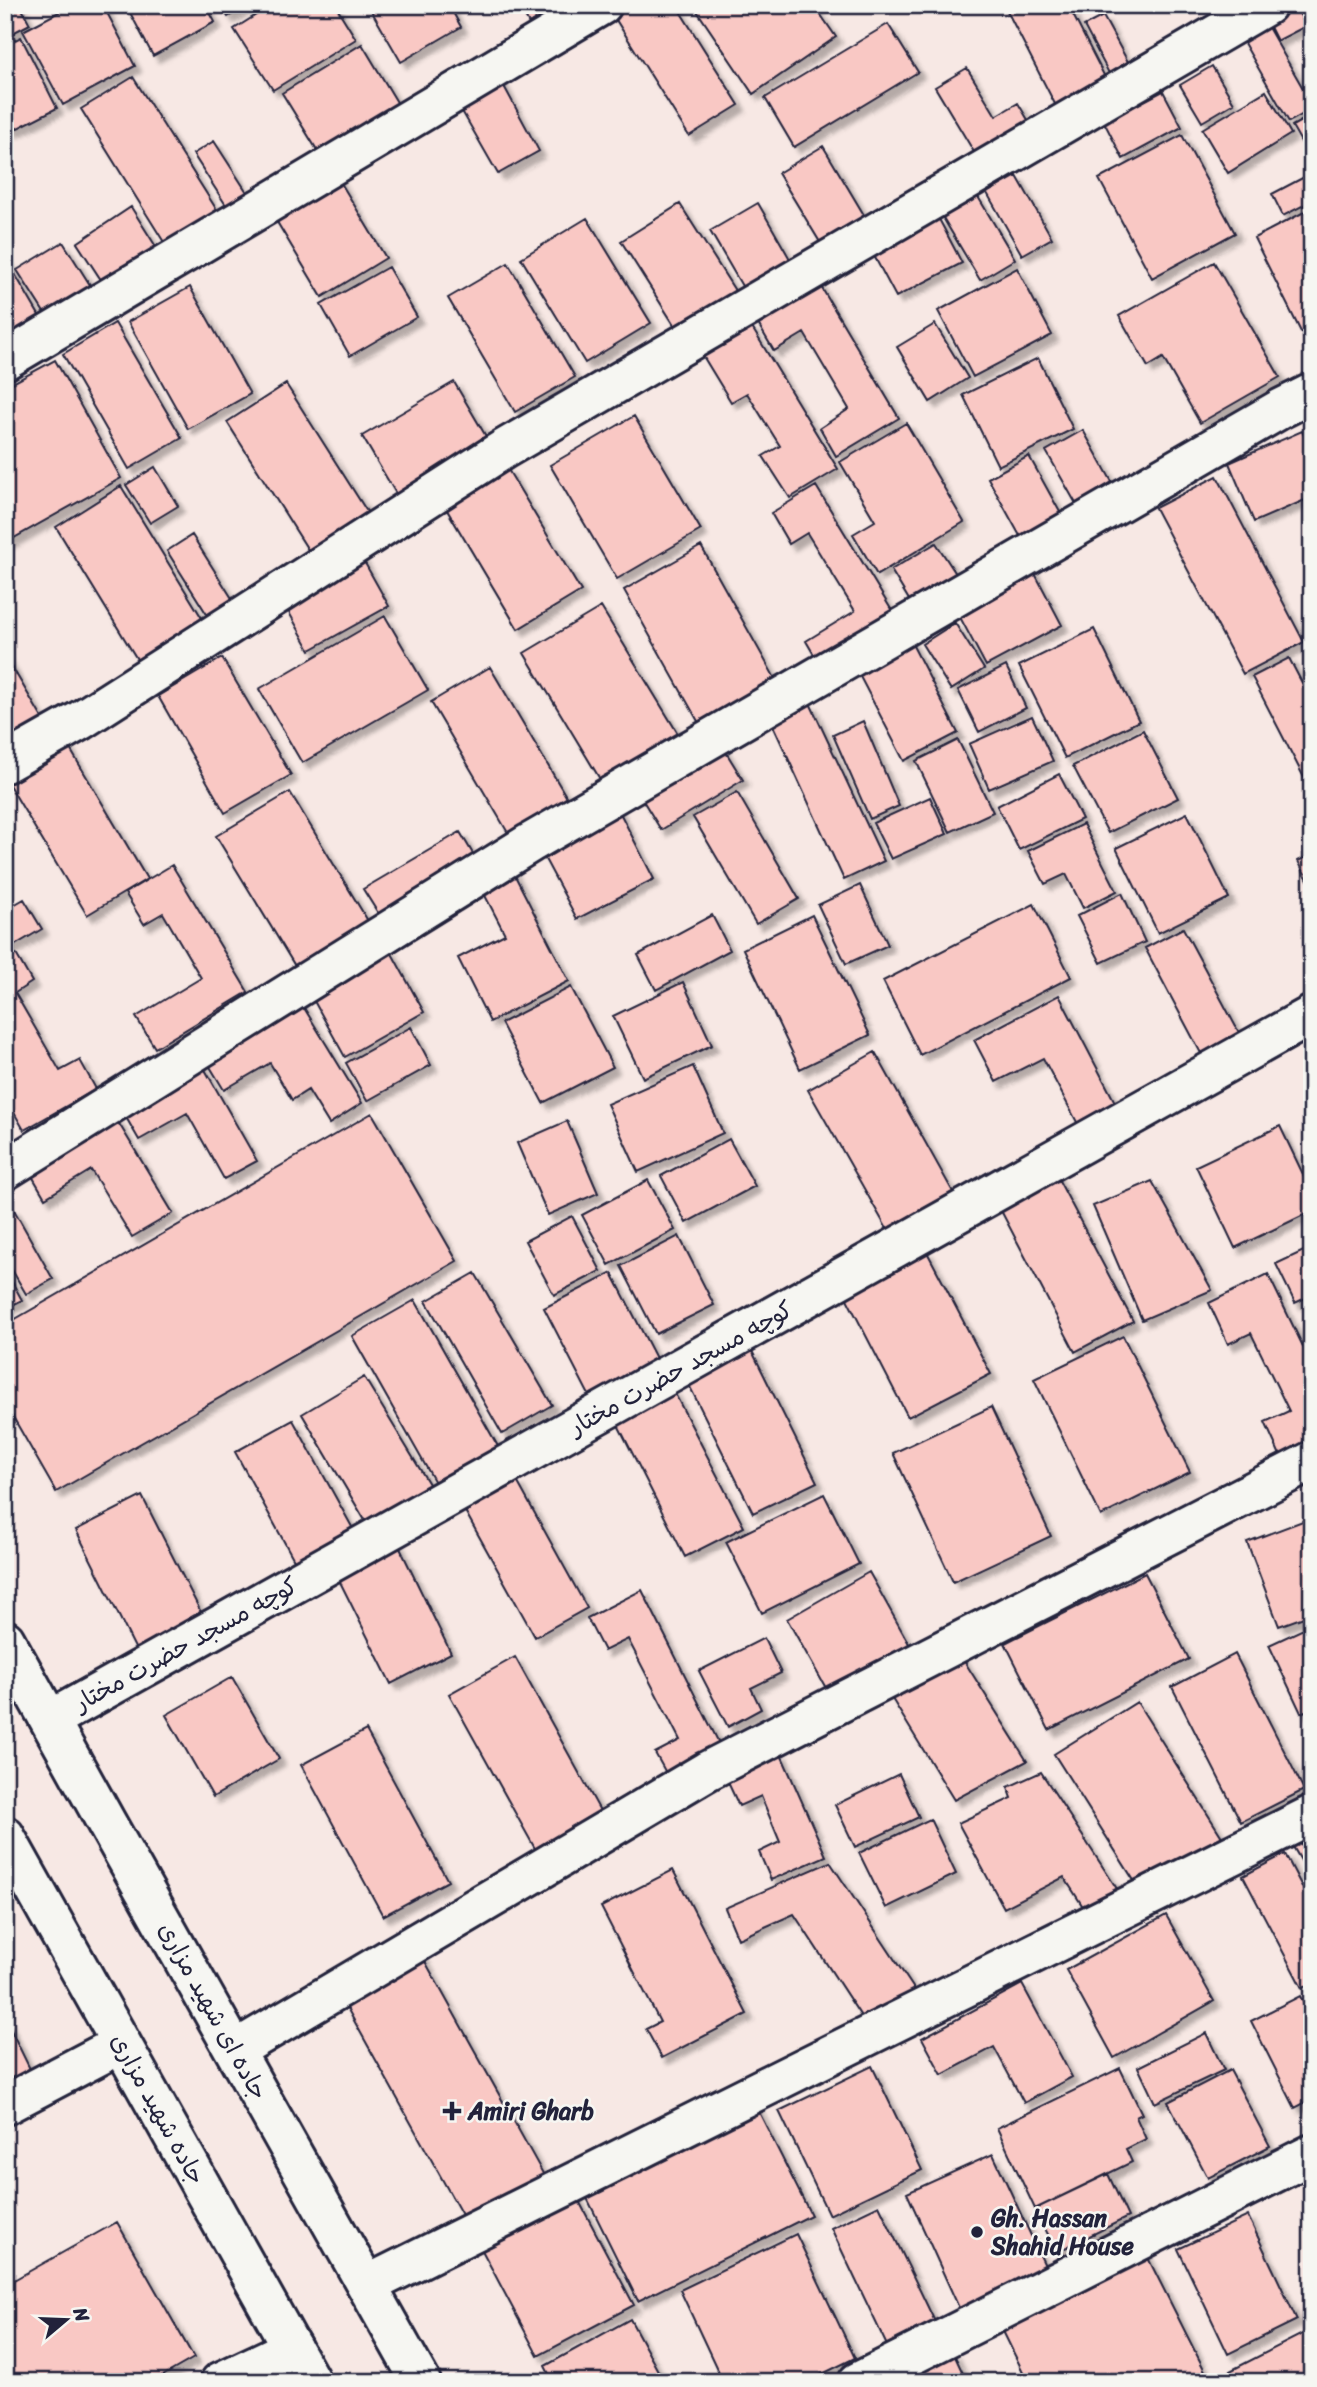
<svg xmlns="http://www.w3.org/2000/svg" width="1317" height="2387" font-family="Sriracha,'Playpen Sans Arabic',sans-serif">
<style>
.building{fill:#f9c8c4;stroke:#22223b;stroke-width:2;filter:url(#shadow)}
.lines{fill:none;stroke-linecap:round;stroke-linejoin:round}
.minor-casing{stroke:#22223b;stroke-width:44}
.secondary-casing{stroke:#22223b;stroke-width:44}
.minor{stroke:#f6f6f2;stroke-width:38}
.secondary{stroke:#f6f6f2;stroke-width:38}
.poi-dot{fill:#22223b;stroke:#f6f6f2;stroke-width:2.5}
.labels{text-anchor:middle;stroke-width:5;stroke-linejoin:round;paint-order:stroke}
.street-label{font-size:24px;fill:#22223b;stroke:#f6f6f2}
.poi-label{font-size:24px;font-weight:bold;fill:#22223b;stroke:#f6f6f2;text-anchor:start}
</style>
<defs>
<filter id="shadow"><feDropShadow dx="6" dy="6" stdDeviation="2" flood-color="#0004"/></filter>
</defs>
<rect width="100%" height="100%" fill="#f7e8e4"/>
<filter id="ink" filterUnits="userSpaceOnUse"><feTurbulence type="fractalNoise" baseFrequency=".0143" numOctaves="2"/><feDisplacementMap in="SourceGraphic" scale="14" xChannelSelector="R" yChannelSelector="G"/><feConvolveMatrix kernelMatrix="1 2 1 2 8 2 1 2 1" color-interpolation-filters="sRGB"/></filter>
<g filter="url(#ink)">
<path class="building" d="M5,5H20L30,24L5,37Z
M72,5H103L135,66L63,105L23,31Z
M126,5H206L215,22L153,56Z
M220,5H248L228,17Z
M272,5H335L356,39L273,90L234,29Z
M368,5H449L461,27L401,62Z
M519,5H561L529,24Z
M622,5H676L739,105L689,136L611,12Z
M693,5H814L836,37L753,94Z
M1004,5H1068L1109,85L1058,110Z
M1292,5H1295L1306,26L1277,41L1266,19Z
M1103,16L1133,71L1113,81L1084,26Z
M1265,22L1312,104V109L1289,122L1240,36Z
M888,24L918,72L794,147L765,98Z
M21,37L57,108L12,131L5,118V45Z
M362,44L401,109L322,158L282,93Z
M1212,66L1234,103L1202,122L1180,85Z
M967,68L996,116L1018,103L1031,125L977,157L935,87Z
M498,75L539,151L498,174L455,99Z
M133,77L220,215L167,247L81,109Z
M1163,91L1182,127L1123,159L1104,122Z
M1266,91L1291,134L1228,173L1202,129Z
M1312,115V161L1292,126Z
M1182,135L1235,233L1152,278L1099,179Z
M214,141L252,200L231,213L193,154Z
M823,146L867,220L823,247L778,173Z
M335,173L386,258L322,297L271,212Z
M1312,173V201L1283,216L1272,194Z
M1017,176L1052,238L1022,255L987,193Z
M977,195L1015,259L980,280L942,216Z
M758,203L794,266L746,293L710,231Z
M680,204L739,297L680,334L621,241Z
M131,207L160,253L107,289L77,243Z
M1312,208V332L1303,336L1254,238Z
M587,218L651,323L585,363L521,258Z
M939,219L962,263L896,297L873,254Z
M63,242L97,296L52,325L17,270Z
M5,257L47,329L5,353Z
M1214,262L1280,377L1200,423L1163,358L1148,367L1119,316Z
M508,263L575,377L515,412L448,298Z
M388,267L417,317L350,356L321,305Z
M1017,268L1052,335L973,377L938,311Z
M817,280L899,418L836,456L820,428L849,409L804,333L774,351L754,317Z
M190,287L250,394L188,429L128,322Z
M115,323L182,438L129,469L63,354Z
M935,324L968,378L930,402L897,347Z
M751,326L838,469L790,498L763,456L780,446L747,393L731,402L703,356Z
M1038,358L1073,429L998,466L963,395Z
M55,360L121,478L5,543V387Z
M454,382L494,450L402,504L362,436Z
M286,384L371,518L312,556L227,422Z
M634,416L701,530L617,579L550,465Z
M906,423L964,522L877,575L853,534L875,521L840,462Z
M1083,430L1120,496L1083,516L1046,451Z
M1302,431L1312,452V497L1254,522L1229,463Z
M1029,456L1066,523L1025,545L988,478Z
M155,467L178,506L150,523L126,485Z
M507,468L581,591L518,629L444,505Z
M1217,476L1304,642L1243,674L1155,508Z
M121,486L205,623L140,664L56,527Z
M816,486L897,619L820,665L806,641L855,611L807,533L789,544L771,513Z
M192,535L233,600L208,616L167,551Z
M936,543L960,580L914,608L891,570Z
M701,546L781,689L704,732L624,590Z
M361,556L389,606L310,650L282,600Z
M1031,566L1062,625L986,666L954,606Z
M601,607L680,737L603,784L524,653Z
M385,616L428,690L302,763L259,689Z
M955,623L984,669L951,690L922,644Z
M1094,629L1139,721L1065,758L1019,666Z
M910,640L958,733L904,761L856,669Z
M5,655L45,723L5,747Z
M222,658L291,775L225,813L158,696Z
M1289,658L1312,702V793L1252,677Z
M1006,666L1026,708L979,732L958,690Z
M490,667L570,803L511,838L431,702Z
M810,703L884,861L844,880L771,721Z
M1032,716L1053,761L989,789L969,744Z
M863,721L899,806L870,819L833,735Z
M1143,730L1178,798L1108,833L1073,766Z
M958,740L993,812L950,832L916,761Z
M66,742L147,879L87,915L5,778Z
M721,744L743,780L661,830L639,794Z
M1059,774L1082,819L1019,850L997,806Z
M290,792L368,921L295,966L216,836Z
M737,792L799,899L756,924L693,817Z
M930,797L947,834L891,859L873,823Z
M617,807L654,879L577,919L539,848Z
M1187,813L1229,898L1158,933L1116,848Z
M1083,824L1117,891L1083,908L1066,874L1045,884L1028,851Z
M460,832L479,864L383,921L363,889Z
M1312,854V887L1298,861Z
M172,865L248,992L155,1048L136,1017L201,978L163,913L144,924L125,893Z
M510,866L569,981L490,1022L458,958L505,934L478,882Z
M860,885L888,945L846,964L818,905Z
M1122,893L1145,942L1101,963L1077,916Z
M24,899L42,929L5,951V910Z
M1034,904L1071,977L920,1055L883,981Z
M712,915L730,950L656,990L638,955Z
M812,915L870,1035L800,1069L743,949Z
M1183,928L1243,1040L1204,1059L1145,948Z
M389,948L424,1012L345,1057L309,992Z
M16,954L32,982L15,993L60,1071L80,1060L96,1089L24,1130L5,1097V960Z
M683,982L712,1045L643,1078L613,1016Z
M571,987L613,1067L543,1103L501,1023Z
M1059,995L1117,1106L1079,1126L1043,1058L996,1082L974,1040Z
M298,998L362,1103L329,1124L308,1090L292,1100L270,1063L224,1090L203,1055Z
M411,1027L431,1065L367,1101L346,1063Z
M875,1052L953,1192L887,1229L808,1090Z
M199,1059L257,1161L224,1179L187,1113L139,1140L119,1105Z
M693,1066L723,1133L638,1172L607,1104Z
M372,1113L457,1261L56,1492L5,1403V1325Z
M115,1117L173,1213L132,1237L91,1170L45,1198L28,1169Z
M567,1121L598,1193L548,1215L517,1143Z
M1280,1126L1312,1193V1211L1235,1248L1196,1166Z
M729,1139L755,1186L686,1223L661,1176Z
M1055,1173L1133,1321L1075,1352L997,1203Z
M648,1180L675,1230L609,1265L582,1215Z
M1152,1181L1212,1290L1142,1320L1093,1206Z
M13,1208L53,1279L26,1294L5,1258V1212Z
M572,1216L601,1271L554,1295L525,1241Z
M679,1236L714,1305L656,1334L621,1266Z
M1312,1247V1295L1295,1303L1276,1264Z
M926,1250L991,1374L908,1417L844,1293Z
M5,1269L22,1300L5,1309Z
M475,1273L552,1405L502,1434L426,1301Z
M612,1273L660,1366L592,1401L544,1308Z
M1268,1274L1312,1365V1448L1283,1462L1265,1422L1289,1411L1251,1333L1228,1344L1209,1303Z
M415,1300L500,1450L437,1486L352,1336Z
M1123,1336L1190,1472L1101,1516L1034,1379Z
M752,1351L817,1482L753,1513L688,1383Z
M364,1377L432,1489L369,1527L302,1414Z
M673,1390L744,1527L685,1557L615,1419Z
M991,1407L1051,1536L953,1582L893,1453Z
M293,1420L357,1536L299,1569L235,1452Z
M517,1481L587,1608L535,1637L465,1511Z
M824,1494L859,1564L762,1613L726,1542Z
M142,1496L208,1626L141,1660L76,1530Z
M1308,1519L1312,1530V1614L1279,1626L1247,1542Z
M397,1542L451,1653L391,1684L335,1572Z
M869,1572L913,1651L831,1697L787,1619Z
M1145,1573L1189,1659L1049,1730L1005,1643Z
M642,1590L725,1755L671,1782L655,1753L680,1740L628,1639L604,1651L587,1618Z
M1312,1625V1708L1301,1713L1269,1645Z
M764,1638L781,1673L751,1688L761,1709L728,1727L699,1671Z
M1235,1654L1304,1790L1241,1822L1172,1687Z
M961,1656L1027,1761L954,1800L889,1694Z
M515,1657L604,1818L538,1854L449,1694Z
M232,1677L279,1759L213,1797L166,1715Z
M1137,1702L1222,1837L1140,1890L1054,1754Z
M366,1730L448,1881L383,1916L301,1765Z
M780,1752L826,1856L771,1880L759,1852L780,1842L761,1796L739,1806L725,1776Z
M1041,1772L1121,1895L1089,1916L1064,1877L1004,1908L958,1823L1012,1798L1008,1787Z
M899,1774L919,1817L855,1847L835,1805Z
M930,1819L956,1874L886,1908L859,1853Z
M1312,1833V1879L1292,1845Z
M1285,1854L1312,1906V1983L1302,1988L1243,1876Z
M830,1862L918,1995L868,2027L794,1914L738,1939L725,1908Z
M673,1870L747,2014L662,2058L646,2029L660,2022L601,1907Z
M1166,1915L1214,2001L1114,2058L1066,1970Z
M421,1954L546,2179L467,2224L342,1999Z
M1022,1984L1072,2077L1024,2103L994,2047L942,2075L922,2038Z
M1300,1996L1312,2019V2099L1295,2108L1251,2021Z
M5,2018L30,2069L5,2082Z
M1206,2033L1224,2070L1155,2103L1138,2067Z
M872,2066L922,2170L829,2215L779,2111Z
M1120,2068L1142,2114L1136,2117L1146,2139L1126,2149L1132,2162L1035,2209L997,2128Z
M1230,2070L1270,2146L1208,2178L1168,2102Z
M754,2102L811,2215L638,2301L582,2188Z
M993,2154L1047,2270L960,2310L907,2193Z
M1108,2174L1128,2217L1057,2252L1035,2209Z
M571,2186L634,2305L538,2356L475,2237Z
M879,2205L938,2328L890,2352L831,2228Z
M1248,2216L1297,2320L1228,2354L1178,2249Z
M117,2222L194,2358L152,2382H5V2285Z
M796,2234L855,2358L806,2382H723L680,2290Z
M1142,2246L1210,2381L1028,2382L997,2319Z
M630,2319L664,2382H553L545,2366Z
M1306,2332L1312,2344V2382H1233L1228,2372Z
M953,2352L967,2382H892Z"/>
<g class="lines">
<defs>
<path id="minor" d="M5,360L602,5
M5,763L81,720L504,449L1267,5
M5,1170L530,843L1282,408L1312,393
M50,1720L1312,1015
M235,2050L707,1771L1312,1461
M5,2105L121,2044
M367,2285L1312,1815
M220,2382L292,2348
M858,2382L1312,2154"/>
<path id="secondary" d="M5,1640L106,1822L421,2382
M5,1836L311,2382"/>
</defs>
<use href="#minor" class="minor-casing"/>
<use href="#secondary" class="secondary-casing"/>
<use href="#minor" class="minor"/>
<use href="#secondary" class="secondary"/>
</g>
</g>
<g class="poi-dot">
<path d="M448.5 2100.5h7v7h7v7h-7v7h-7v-7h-7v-7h7z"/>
<circle cx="977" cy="2232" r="7"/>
</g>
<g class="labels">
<g class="street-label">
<text transform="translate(681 1368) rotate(-29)" y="8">کوچه مسجد حضرت مختار</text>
<text transform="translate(186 1644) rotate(-29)" y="8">کوچه مسجد حضرت مختار</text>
<text transform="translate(213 2011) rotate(61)" y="8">جاده ای شهید مزاری</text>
<text transform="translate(158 2109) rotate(61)" y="8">جاده شهید مزاری</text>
</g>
<g class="poi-label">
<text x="468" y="2119">Amiri Gharb</text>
<text x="991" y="2226">Gh. Hassan<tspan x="991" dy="28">Shahid House</tspan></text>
</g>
</g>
<rect width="1317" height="2387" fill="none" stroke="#f6f6f2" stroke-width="28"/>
<rect x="14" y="14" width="1289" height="2359" fill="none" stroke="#22223b" stroke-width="2.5" filter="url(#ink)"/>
<g transform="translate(66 2320) rotate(71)" stroke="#f6f6f2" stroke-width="5" paint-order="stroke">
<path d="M0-5L12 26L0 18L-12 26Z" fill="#22223b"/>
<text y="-10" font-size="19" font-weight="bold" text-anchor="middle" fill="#22223b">N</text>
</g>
</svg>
